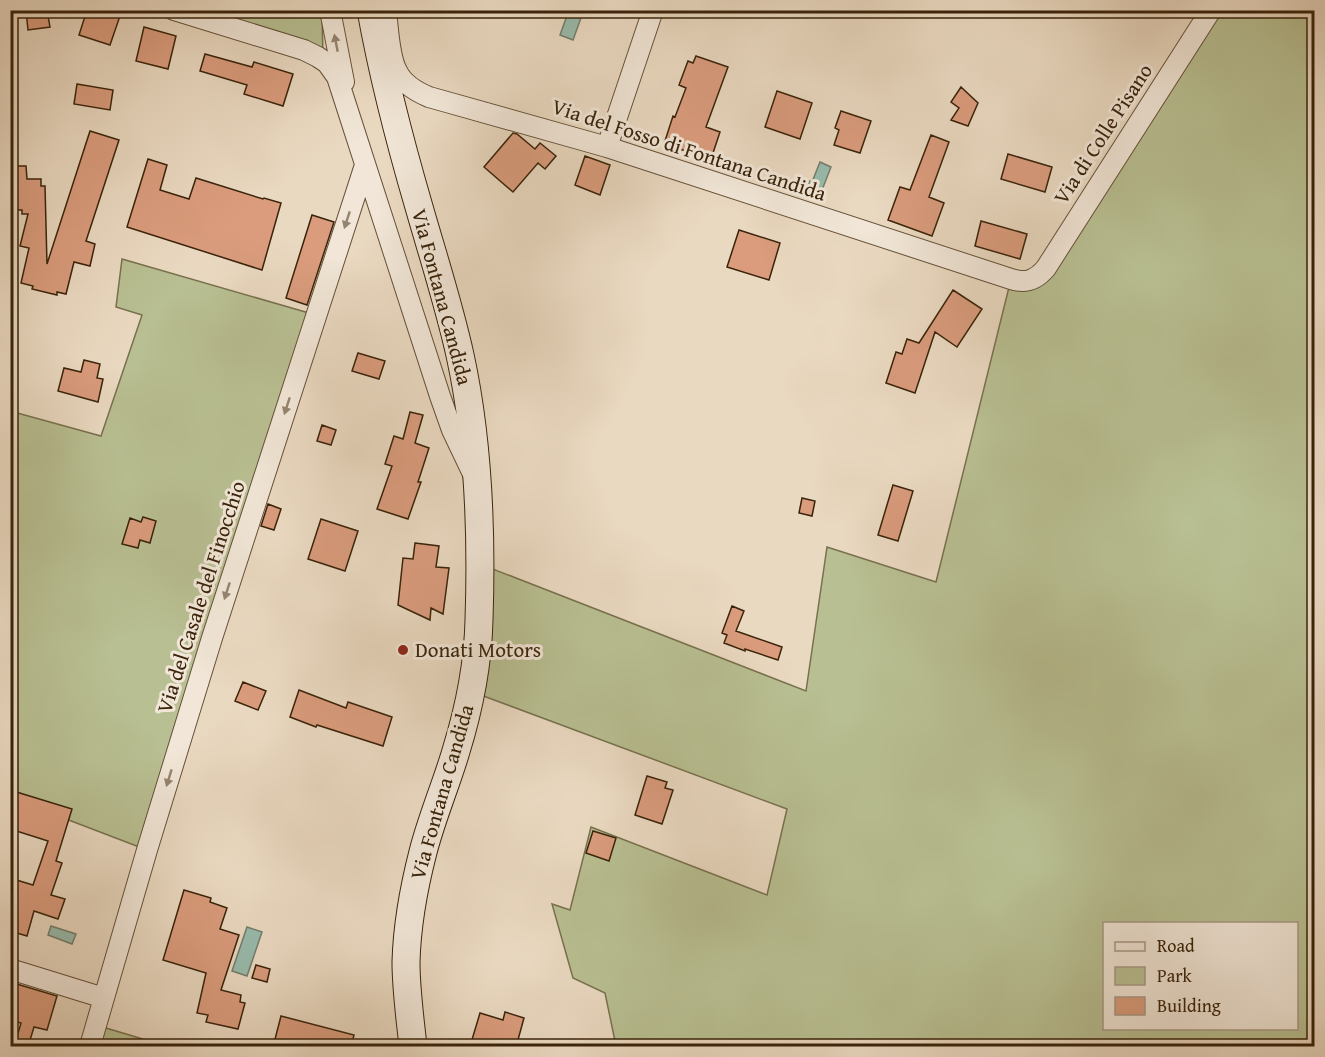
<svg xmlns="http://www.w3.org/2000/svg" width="1325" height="1057" font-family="'Gentium Book Plus',serif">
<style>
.green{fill:#b8bf92;stroke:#78714e;stroke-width:1.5;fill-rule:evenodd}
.water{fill:#99bbad;stroke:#737e6c;stroke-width:1.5}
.building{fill:#da9c7d;stroke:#39230a;stroke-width:1.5}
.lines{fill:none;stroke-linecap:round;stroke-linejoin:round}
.minor-casing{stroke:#655038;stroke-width:22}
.secondary-casing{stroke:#39230a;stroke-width:29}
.minor{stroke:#f1e6d7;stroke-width:20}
.secondary{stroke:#f1e6d7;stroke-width:27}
.oneway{fill:#958470}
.poi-dot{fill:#8f2418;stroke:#f1e6d7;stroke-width:2}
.labels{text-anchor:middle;stroke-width:6;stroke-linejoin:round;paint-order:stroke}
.street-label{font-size:21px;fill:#39230a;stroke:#f1e6d7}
.poi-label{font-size:21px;fill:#39230a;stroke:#f1e6d7;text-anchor:start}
</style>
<rect width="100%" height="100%" fill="#ead9c1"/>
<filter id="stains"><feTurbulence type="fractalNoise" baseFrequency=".00333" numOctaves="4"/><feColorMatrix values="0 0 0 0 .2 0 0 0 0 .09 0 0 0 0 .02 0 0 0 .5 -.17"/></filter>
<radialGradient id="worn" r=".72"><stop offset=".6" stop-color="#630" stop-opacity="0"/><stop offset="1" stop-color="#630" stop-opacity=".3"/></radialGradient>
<path class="green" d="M174,11H322L323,60Z
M1211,11H1314V1046H616L605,993L573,978L552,904L570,910L591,827L767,895L787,809L470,691L480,564L806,691L827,547L936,582L1011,279L1027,281ZM1104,924H1296V1028H1104Z
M122,259L316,315L147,850L11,798L10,411L101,436L142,315L116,307Z
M96,1025L166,1046H90Z"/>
<path class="water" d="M569,10L582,15L573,40L560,35Z
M820,162L831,167L822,190L816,188L815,191L807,188L810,181L812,182Z
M51,926L76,934L72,944L48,935Z
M247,927L262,932L247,976L232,971Z"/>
<path class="building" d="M33,10H47L50,27L28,30L26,11Z
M87,10H113L121,13L110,45L79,35Z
M144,27L176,36L168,69L136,61Z
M205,54L252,67L254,62L293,74L283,106L244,94L247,85L200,71Z
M696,56L728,67L706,127L720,132L711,159L664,144L673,116L675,117L686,88L679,85L688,61L693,63Z
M77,84L113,90L110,110L74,104Z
M961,87L978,103L968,126L951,120L959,108L951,102Z
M777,91L812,103L800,139L765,127Z
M841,111L871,121L860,153L834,145L839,130L835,128Z
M90,131L119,140L86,241L95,244L90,266L74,262L66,294L57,292V295L32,289L33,286L21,283L29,248L20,246L28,214H22V210H13V205H10V166H26L27,179H41V186H45L47,264Z
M513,133L517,134L535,149L540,143L556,156L545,169L538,163L513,192L484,167Z
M931,135L949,142L929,197L944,203L932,236L888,220L900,187L910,190Z
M1008,154L1052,167L1045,192L1001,179Z
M585,156L610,165L600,195L575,185Z
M148,159L167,165L160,190L189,199L196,178L263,199L264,198L281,203L262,270L127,227Z
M312,215L334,222L307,305L286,298Z
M981,221L1027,234L1020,259L975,246Z
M739,230L780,243L769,280L727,267Z
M953,290L982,309L957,347L935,332L915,393L886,383L896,352L902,354L907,339L919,343Z
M358,353L385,361L379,379L352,371Z
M84,360L100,364L97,378L103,379L98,402L58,391L64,368L81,372Z
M410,412L423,415L415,443L429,448L418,482H421L408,519L377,509L392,466L385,464L394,436L403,439Z
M322,425L336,430L331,445L317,441Z
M893,485L913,491L898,541L878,535Z
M802,498L815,501L812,516L799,513Z
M268,504L281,509L274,530L261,526Z
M143,517L156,521L150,543L140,540L138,548L122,544L130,518L141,522Z
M321,519L358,531L345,571L308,559Z
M415,543L439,546L436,567L449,568L443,614L431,608L430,620L398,605L403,558L413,559Z
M732,606L744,611L736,631L782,647L778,660L745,649V651L724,643L727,635L722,633Z
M243,682L266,691L258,710L235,701Z
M299,690L346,708L348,702L392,717L383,746L317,725L316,727L290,717Z
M647,776L667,782L665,788L673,790L662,824L635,815Z
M10,790L72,809L56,861L62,863L51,895L65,899L58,919L34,911L27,936L10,931V878L33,885L48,841L10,829Z
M593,831L616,838L609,861L586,853Z
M184,890L211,898L210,902L227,908L220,929L239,935L221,990L241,995L240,1002L245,1003L238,1029L206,1022L208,1015L197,1013L206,973L163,960Z
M256,965L270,969L267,982L252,978Z
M10,982L57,996L47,1030L34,1027L28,1047H14L21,1023L13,1021L17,1009L10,1007Z
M505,1012L524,1018L516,1047H509L499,1044L498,1047H483L471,1043L480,1013L503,1020Z
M281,1016L354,1035L351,1047H273Z"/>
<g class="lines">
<defs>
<path id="minor" d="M174,10L304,50L318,57L327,63L337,77L440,396L452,430L472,472
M330,10L344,82
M386,10C388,27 389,57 397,71C403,84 417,92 429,97L607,147L1011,279C1026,284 1036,280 1046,268L1211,10
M607,147L653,10
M10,969L104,998
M90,1046L147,850L212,638L365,165"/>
<path id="secondary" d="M371,10C383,77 400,142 419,207C433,256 449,305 460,355C479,442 482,532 479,620C478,663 469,709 456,751C446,785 432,817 423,852C414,887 407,925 406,962C406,990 410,1018 413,1046"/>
</defs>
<use href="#minor" class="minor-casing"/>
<use href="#secondary" class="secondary-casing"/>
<use href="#minor" class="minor"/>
<use href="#secondary" class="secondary"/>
</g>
<defs><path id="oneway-solid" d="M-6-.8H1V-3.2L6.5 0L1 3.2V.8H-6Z" transform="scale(1.5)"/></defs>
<g class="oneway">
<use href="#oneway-solid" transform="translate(336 43) rotate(-101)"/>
<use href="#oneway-solid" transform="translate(347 220) rotate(108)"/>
<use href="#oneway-solid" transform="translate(287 406) rotate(108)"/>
<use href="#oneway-solid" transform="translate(227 591) rotate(108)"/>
<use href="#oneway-solid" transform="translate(169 778) rotate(107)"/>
</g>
<circle class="poi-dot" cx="403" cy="650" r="6"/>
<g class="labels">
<g class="street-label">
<text transform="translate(1103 134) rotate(-57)" y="7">Via di Colle Pisano</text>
<text transform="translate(689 150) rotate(18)" y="7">Via del Fosso di Fontana Candida</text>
<text transform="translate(442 297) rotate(75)" y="7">Via Fontana Candida</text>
<text transform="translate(201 597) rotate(-72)" y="7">Via del Casale del Finocchio</text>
<text transform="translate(442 792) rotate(-74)" y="7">Via Fontana Candida</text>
</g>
<g class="poi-label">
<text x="415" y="657">Donati Motors</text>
</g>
</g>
<rect width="1325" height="1057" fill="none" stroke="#ead9c1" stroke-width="36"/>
<rect x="12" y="12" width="1301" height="1033" fill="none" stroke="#39230a" stroke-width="3"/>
<rect x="18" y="18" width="1289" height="1021" fill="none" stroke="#39230a" stroke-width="1.5"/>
<rect x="1103" y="922" width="195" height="108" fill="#f1e6d7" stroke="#a79885" stroke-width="1.5"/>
<rect x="1115" y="942" width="30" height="9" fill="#f1e6d7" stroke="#a79885" stroke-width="1.5"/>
<text x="1157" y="952" font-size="18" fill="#39230a">Road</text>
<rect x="1115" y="967" width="30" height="18" fill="#b8bf92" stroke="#a79885" stroke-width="1.5"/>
<text x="1157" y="982" font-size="18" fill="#39230a">Park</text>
<rect x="1115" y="997" width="30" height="18" fill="#da9c7d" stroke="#a79885" stroke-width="1.5"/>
<text x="1157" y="1012" font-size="18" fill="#39230a">Building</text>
<rect width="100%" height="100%" filter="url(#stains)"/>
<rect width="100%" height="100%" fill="url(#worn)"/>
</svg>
